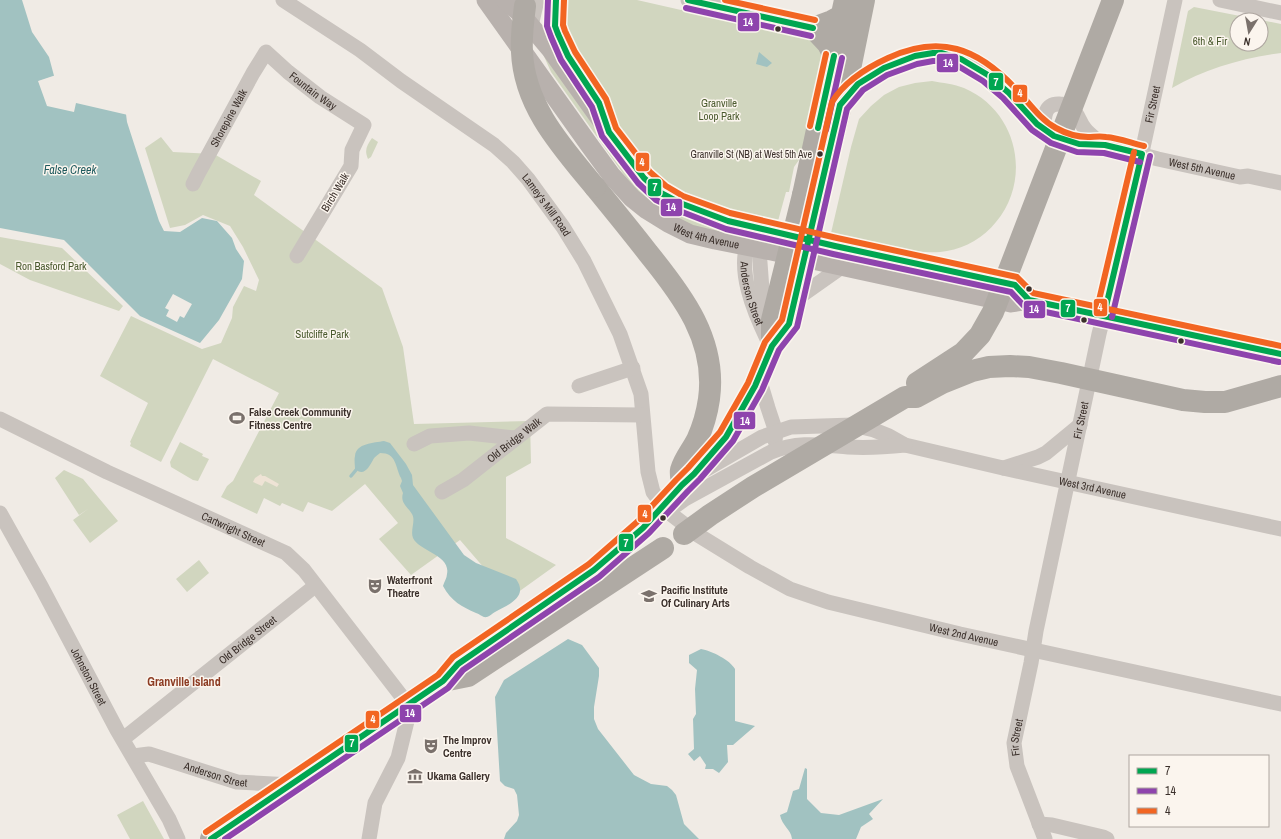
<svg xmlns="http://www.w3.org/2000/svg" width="1281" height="839" font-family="'Archivo Narrow',sans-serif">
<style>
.green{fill:#d1d6bf;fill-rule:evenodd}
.plaza{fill:#eee3d5}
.water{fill:#a1c2c1}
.pier{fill:#f0ebe5}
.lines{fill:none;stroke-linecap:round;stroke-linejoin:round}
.stream{stroke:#a1c2c1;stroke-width:3.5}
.minor{stroke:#c9c3be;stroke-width:15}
.major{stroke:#b8b1ad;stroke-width:19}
.highway{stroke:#afaaa4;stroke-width:22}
.highway-bridge{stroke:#afaaa4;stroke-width:22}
.bus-1-casing{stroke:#fbf5ee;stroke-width:9}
.bus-2-casing{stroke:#fbf5ee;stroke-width:9}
.bus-3-casing{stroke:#fbf5ee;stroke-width:9}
.bus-1{stroke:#00a651;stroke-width:6}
.bus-2{stroke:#8e44ad;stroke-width:6}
.bus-3{stroke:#f26522;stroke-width:6}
.bus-dot{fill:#3b302b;stroke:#fbf5ee;stroke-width:1.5}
.labels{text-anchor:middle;stroke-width:3;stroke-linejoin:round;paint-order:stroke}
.bus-label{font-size:10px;fill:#3b302b;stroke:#fbf5ee;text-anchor:end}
.park-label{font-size:11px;fill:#4a5a2e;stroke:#fbf5ee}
.street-label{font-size:11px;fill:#3b302b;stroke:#fbf5ee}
.poi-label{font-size:11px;font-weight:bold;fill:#3b302b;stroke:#fbf5ee;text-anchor:start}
.water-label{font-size:12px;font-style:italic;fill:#1f5a5e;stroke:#fbf5ee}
.neighbourhood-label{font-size:12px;font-weight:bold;fill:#8c3b22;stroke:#fbf5ee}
.line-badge{stroke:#fbf5ee;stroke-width:1.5}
.badge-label{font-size:11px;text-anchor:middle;font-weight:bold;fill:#fff}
</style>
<rect width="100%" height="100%" fill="#f0ebe5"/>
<path class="green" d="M546,0H550V19L543,17Z
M562,0H637L681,10C689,5 706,9 712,16L808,38L823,53L801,157L794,167L789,192H786L778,221C750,215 721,211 695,199C650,180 633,150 608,110C595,87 581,65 567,42L562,26Z
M1194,7L1281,24V53C1243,58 1205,69 1172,88L1188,11ZM1237,20H1261V44H1237Z
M543,54L627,173L647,192L733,231L737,234L736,236L703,229L682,222L643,197L624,175L551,72Z
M932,81C943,83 954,84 964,88C1018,111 1032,179 996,222C984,237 966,248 947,251C917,257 863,240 831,233L851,147L859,119L871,106L884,95L899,87L915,83Z
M161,137L173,152L214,154L261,181L254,195L382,288L403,347L414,424L530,421L531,463L506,477V538L556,565L510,598L460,540L411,575L379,539L398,523L365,484L332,511L308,502L303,512L282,503L280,506L264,498L257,514L221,497L227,486L233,481L279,393L213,359L161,462L130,446L131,443L130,442L148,403L100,376L131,316L202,349L221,343L232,318L233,307L244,286L256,291L259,280L243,247L230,226L203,215L185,225L170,228L145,148Z
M372,138L378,142L371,157L368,159C364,150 367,145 372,138Z
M0,237L62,248L123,306L119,311L30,280L0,264Z
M180,442L203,454L202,456L209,459L198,481L193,480L171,467L170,462Z
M64,470L83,479L118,521L90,543L73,520L88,509L79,515L55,478Z
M199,560L209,573L187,592L176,579Z
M143,801L164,839H130L117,815Z"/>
<path class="plaza" d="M261,474L262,476H265L279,484L277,487L265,481L262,486L253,482L255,478Z"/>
<path class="water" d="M0,0H22L32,32L49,57L57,87L71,97L120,108L126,114L127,122L159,221L164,231L180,232L202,218L217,221L232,238L236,249L244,261L242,279L219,320L200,343L140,316L64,240L0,228Z
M759,52L772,63L767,67L756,64Z
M384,441L390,443L406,464L412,475L413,485L464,555L476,563L516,579C529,597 508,605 495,612C493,613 490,616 487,617C483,618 480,614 476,613C462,607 451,601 443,586C444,582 447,578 447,574C451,555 419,551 413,538C410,530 416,521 412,514C407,506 400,503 403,493L400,486L402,481L401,478C395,467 397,453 380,453C378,455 374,457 373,460C369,467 364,477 355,469C355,465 354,460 355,456C356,443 374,443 384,441Z
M568,639L582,645L599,668V676L594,707V719L598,729L634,775L651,784L667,786L672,790L676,795L684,824L699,839H504L506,833L517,821L519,815L517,795L514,789L505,786L500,781L495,697L504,680Z
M701,649C712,651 730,660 735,669V721L755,726L733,745H727L728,762L719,773L713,769H705L706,765L700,756L694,761L688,754L694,749L693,719L696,714L695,689L697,670L689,663V655Z
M805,768L807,769V799L821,813L839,815L883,799L869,814L873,819L861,827L856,839H792C791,829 782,826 780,815L787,812L793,791L799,789Z"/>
<path class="pier" d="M56,75L59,86L71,95L120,106L128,115L76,103L74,112L47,106L38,81Z
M173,294L192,304L184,318L180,316L177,322L166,316L169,310L165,308Z"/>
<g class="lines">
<path class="stream" d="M351,476L356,470"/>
<g class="minor">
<path id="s1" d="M283,0L360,50L401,81L494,145L513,162L528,179L563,227L584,261L620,334L641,394L648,472L653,492L667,511L698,535L750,567L790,589L828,602L960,634L1281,704"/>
<path d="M556,0C556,8 555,17 555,25C557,44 588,85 599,103L601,107"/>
<path d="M688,0L813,28"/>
<path d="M1220,0L1281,13"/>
<path d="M531,26L537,0"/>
<path id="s2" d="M844,101L858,85L870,76L911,57L934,52L954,56L971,63L988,74L1003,88L1036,122L1056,137L1072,142L1087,145L1101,144L1117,148L1158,159L1240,177L1248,176L1281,183"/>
<path d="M1044,129C1044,118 1044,103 1060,104C1064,104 1068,105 1071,108C1079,114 1079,122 1085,129C1089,134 1096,139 1101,144"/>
<path id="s3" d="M193,184L198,174L253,73L266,52L288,72L320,97L364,125L352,150L351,166L297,256"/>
<path id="s4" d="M750,237C735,268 754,312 768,341V346"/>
<path d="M757,238L759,249L762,290L773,318"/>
<path d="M794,305L799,297L843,266"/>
<path d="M758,375L768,408L776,432L775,441"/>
<path d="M579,386L633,368"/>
<path id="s5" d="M0,419L107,472L286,553L304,570L406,702L408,709V717L398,758L375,803L369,839"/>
<path d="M414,444L430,436L469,433L515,438"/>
<path d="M1004,468L1038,457L1046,453L1080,425"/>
<path id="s6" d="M705,470L762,437L791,427L853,425L874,430L889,436L905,445L1003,468L1281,529"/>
<path id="s7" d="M442,492L463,480L547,414L642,415"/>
<path d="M671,509L685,499L771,452C798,441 821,445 848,447C867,448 886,447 905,445"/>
<path id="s8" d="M0,513L42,588L117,730L169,819L178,839"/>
<path id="s9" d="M123,739L315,586"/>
<path id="s10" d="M133,756L149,754L237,782L292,785"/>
<path d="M1039,824L1052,825L1103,837L1107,839"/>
<path id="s11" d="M1045,839L1017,766L1014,743L1031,663L1036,631L1099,334L1124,235L1175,0"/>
</g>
<g class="major">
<path id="s12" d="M486,0L590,146L612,176L632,198L647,210L668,223L690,234L715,240L771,251L1011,303L1029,300L1281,354"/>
<path d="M505,0L519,12L551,50L630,161C644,178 659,194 680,204C714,220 753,227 790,236C865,253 940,268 1015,285L1029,300"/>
</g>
<path class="highway" d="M834,56L828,44L813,28L832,21L843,15
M595,187C613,209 631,231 648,253C683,296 717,341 709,399C707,413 703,427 697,440C692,450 684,459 681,470C680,474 682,480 682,485
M803,195L845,0
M818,199L850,69L864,0
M716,450L735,423
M443,681L458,664L594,570L643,528
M211,839L263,803"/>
<path class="highway-bridge" d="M525,6C523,21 521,36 522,52C524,106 562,147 595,187
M772,346V320L803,195
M917,383L963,353L980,335L993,312L1113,0
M735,423L755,386L772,346L789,324L818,199
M643,528L716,450
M684,534L710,515L753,487L905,397H916L942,383L972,371L989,367L1010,366L1029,367L1061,373L1183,400L1205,402H1225L1281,386
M263,803L443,681L468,676L663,548"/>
<defs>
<path id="bus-1" d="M556,0L555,26L558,34L568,56L599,103L609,132L644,178L661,193L680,203L728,221L835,246L1015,285L1029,300L1281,354
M688,0L813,28
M818,128L834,56
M1104,315L1142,154
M211,839L443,681L458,664L594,570L643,528L682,485L694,474L726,437L755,386L772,346L789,324L840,105L858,84L884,68L915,56L933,53H942L961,59L988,75L1009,93L1037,124L1054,136L1079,144L1105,145L1142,154"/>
<path id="bus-2" d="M548,0L547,26L551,37L561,60L592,107L602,136L638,183L656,200L677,210L726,229L833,254L1011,292L1024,306L1027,308L1279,362
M686,8L811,36
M826,130L842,58
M1112,317L1150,156
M225,839L448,688L463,670L599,577L649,533L688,491L700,479L733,441L762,390L779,350L797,327L847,109L863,90L887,75L917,64L933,61H941L958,66L983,81L1003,98L1032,130L1051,143L1077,152L1104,153L1140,162"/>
<path id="bus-3" d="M564,0L563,25L565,31L575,52L606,99L616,128L650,172L666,186L683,196L730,213L837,238L1017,277L1033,293L1281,346
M725,0L815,20
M810,126L826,54
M1096,313L1134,152
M206,832L438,675L453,657L589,564L637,522L676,480L688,468L720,432L748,383L765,342L782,320L832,102C845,81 866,68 888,58C940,34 977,48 1015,88C1028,101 1039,119 1056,128C1065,133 1077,137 1088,137C1094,137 1100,136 1106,137C1119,138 1131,143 1144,146"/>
</defs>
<use href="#bus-1" class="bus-1-casing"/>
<use href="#bus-2" class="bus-2-casing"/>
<use href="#bus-3" class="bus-3-casing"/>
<use href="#bus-1" class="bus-1"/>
<use href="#bus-2" class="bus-2"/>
<use href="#bus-3" class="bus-3"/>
</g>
<defs>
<symbol id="stadium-bare" viewBox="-9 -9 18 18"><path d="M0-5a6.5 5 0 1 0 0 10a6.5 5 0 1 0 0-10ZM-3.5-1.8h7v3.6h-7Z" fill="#7a716c" stroke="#fbf5ee" stroke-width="2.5" paint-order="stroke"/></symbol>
<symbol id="theatre-bare" viewBox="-9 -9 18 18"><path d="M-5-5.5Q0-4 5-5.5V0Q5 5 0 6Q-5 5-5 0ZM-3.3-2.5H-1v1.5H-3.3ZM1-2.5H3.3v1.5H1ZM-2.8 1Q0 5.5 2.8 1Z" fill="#7a716c" stroke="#fbf5ee" stroke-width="2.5" paint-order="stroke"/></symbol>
<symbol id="university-bare" viewBox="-9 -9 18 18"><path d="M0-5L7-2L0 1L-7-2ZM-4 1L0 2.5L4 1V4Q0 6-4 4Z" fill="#7a716c" stroke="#fbf5ee" stroke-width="2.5" paint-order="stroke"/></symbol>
<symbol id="museum-bare" viewBox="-9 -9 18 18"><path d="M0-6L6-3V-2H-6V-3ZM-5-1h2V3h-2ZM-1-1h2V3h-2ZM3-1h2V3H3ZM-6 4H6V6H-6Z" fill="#7a716c" stroke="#fbf5ee" stroke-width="2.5" paint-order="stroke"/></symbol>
</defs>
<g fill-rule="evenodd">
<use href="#stadium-bare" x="226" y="407" width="22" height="22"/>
<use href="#theatre-bare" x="364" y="575" width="22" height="22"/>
<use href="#university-bare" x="638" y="585" width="22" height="22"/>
<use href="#theatre-bare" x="420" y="735" width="22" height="22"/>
<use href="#museum-bare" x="404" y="765" width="22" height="22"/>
</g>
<g class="bus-dot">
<circle cx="778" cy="29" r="3.5"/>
<circle cx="820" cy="154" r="3.5"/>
<circle cx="1029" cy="289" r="3.5"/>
<circle cx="1084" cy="320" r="3.5"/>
<circle cx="1181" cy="341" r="3.5"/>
<circle cx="663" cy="518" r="3.5"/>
</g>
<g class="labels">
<g class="bus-label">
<text x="812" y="158">Granville St (NB) at West 5th Ave</text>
</g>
<g class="park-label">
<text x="1210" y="45">6th &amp; Fir</text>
<text x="719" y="107">Granville<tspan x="719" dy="13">Loop Park</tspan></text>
<text x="51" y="270">Ron Basford Park</text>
<text x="322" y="338">Sutcliffe Park</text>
</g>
<g class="street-label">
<text dy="4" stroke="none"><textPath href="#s3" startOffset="212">Fountain Way</textPath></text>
<text dy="4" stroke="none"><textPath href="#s11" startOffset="755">Fir Street</textPath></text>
<text dy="4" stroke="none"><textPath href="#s3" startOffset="75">Shorepine Walk</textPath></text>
<text dy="4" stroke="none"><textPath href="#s2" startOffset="407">West 5th Avenue</textPath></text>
<text transform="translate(335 192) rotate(-59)" y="4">Birch Walk</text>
<text dy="4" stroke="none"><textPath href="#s1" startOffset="336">Lamey's Mill Road</textPath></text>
<text dy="4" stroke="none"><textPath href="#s12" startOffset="331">West 4th Avenue</textPath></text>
<text dy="4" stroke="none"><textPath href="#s4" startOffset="58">Anderson Street</textPath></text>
<text dy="4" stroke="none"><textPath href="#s11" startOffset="431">Fir Street</textPath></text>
<text dy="4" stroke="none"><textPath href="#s7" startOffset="89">Old Bridge Walk</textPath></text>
<text dy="4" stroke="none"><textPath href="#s6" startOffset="407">West 3rd Avenue</textPath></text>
<text dy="4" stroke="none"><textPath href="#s5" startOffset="258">Cartwright Street</textPath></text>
<text dy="4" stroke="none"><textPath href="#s1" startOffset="997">West 2nd Avenue</textPath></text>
<text dy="4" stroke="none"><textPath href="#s9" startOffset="159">Old Bridge Street</textPath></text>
<text dy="4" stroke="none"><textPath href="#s8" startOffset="186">Johnston Street</textPath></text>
<text dy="4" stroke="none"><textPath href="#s11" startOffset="107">Fir Street</textPath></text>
<text dy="4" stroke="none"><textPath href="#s10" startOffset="86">Anderson Street</textPath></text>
</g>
<g class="poi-label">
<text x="249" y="416">False Creek Community<tspan x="249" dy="13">Fitness Centre</tspan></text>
<text x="387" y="584">Waterfront<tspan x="387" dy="13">Theatre</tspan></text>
<text x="661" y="594">Pacific Institute<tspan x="661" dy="13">Of Culinary Arts</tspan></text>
<text x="443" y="744">The Improv<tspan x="443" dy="13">Centre</tspan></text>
<text x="427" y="780">Ukama Gallery</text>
</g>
<g class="water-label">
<text x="70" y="174">False Creek</text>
</g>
<g class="neighbourhood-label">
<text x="184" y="686">Granville Island</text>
</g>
</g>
<g class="line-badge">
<rect x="737" y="12" width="23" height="20" rx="4" fill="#8e44ad"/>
<rect x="936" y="53" width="23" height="20" rx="4" fill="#8e44ad"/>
<rect x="988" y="72" width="16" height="19" rx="4" fill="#00a651"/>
<rect x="1012" y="84" width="16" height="19" rx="4" fill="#f26522"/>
<rect x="635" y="152" width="15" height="20" rx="4" fill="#f26522"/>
<rect x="647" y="178" width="15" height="19" rx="4" fill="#00a651"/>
<rect x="660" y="198" width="23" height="19" rx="4" fill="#8e44ad"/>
<rect x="1093" y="298" width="15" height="19" rx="4" fill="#f26522"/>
<rect x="1060" y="299" width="16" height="19" rx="4" fill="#00a651"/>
<rect x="1023" y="300" width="23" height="19" rx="4" fill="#8e44ad"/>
<rect x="733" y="411" width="23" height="19" rx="4" fill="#8e44ad"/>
<rect x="637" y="504" width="15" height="19" rx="4" fill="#f26522"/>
<rect x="618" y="533" width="16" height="19" rx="4" fill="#00a651"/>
<rect x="399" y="704" width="23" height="19" rx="4" fill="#8e44ad"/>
<rect x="365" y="710" width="15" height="19" rx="4" fill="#f26522"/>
<rect x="344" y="734" width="15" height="19" rx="4" fill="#00a651"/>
</g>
<g class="badge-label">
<text x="748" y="26">14</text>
<text x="948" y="67">14</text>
<text x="996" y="86">7</text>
<text x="1020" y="97">4</text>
<text x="642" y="166">4</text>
<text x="655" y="191">7</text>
<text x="671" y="211">14</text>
<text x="1100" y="311">4</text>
<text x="1068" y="312">7</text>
<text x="1034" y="313">14</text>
<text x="745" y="425">14</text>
<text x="645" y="518">4</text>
<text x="626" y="547">7</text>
<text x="410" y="717">14</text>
<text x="373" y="723">4</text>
<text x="352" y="747">7</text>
</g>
<rect x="1129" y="755" width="140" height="72" fill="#fbf5ee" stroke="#aea6a0"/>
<rect x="1137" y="768" width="20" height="6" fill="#00a651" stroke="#aea6a0"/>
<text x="1165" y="775" font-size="12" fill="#3b302b">7</text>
<rect x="1137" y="788" width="20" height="6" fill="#8e44ad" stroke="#aea6a0"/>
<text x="1165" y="795" font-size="12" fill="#3b302b">14</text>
<rect x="1137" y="808" width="20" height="6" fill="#f26522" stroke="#aea6a0"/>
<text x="1165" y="815" font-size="12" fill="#3b302b">4</text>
<g transform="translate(1249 32) rotate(191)"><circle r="19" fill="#fbf5ee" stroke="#aea6a0"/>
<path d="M0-3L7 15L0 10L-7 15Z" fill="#7a716c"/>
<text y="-6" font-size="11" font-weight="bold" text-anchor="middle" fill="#3b302b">N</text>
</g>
</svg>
